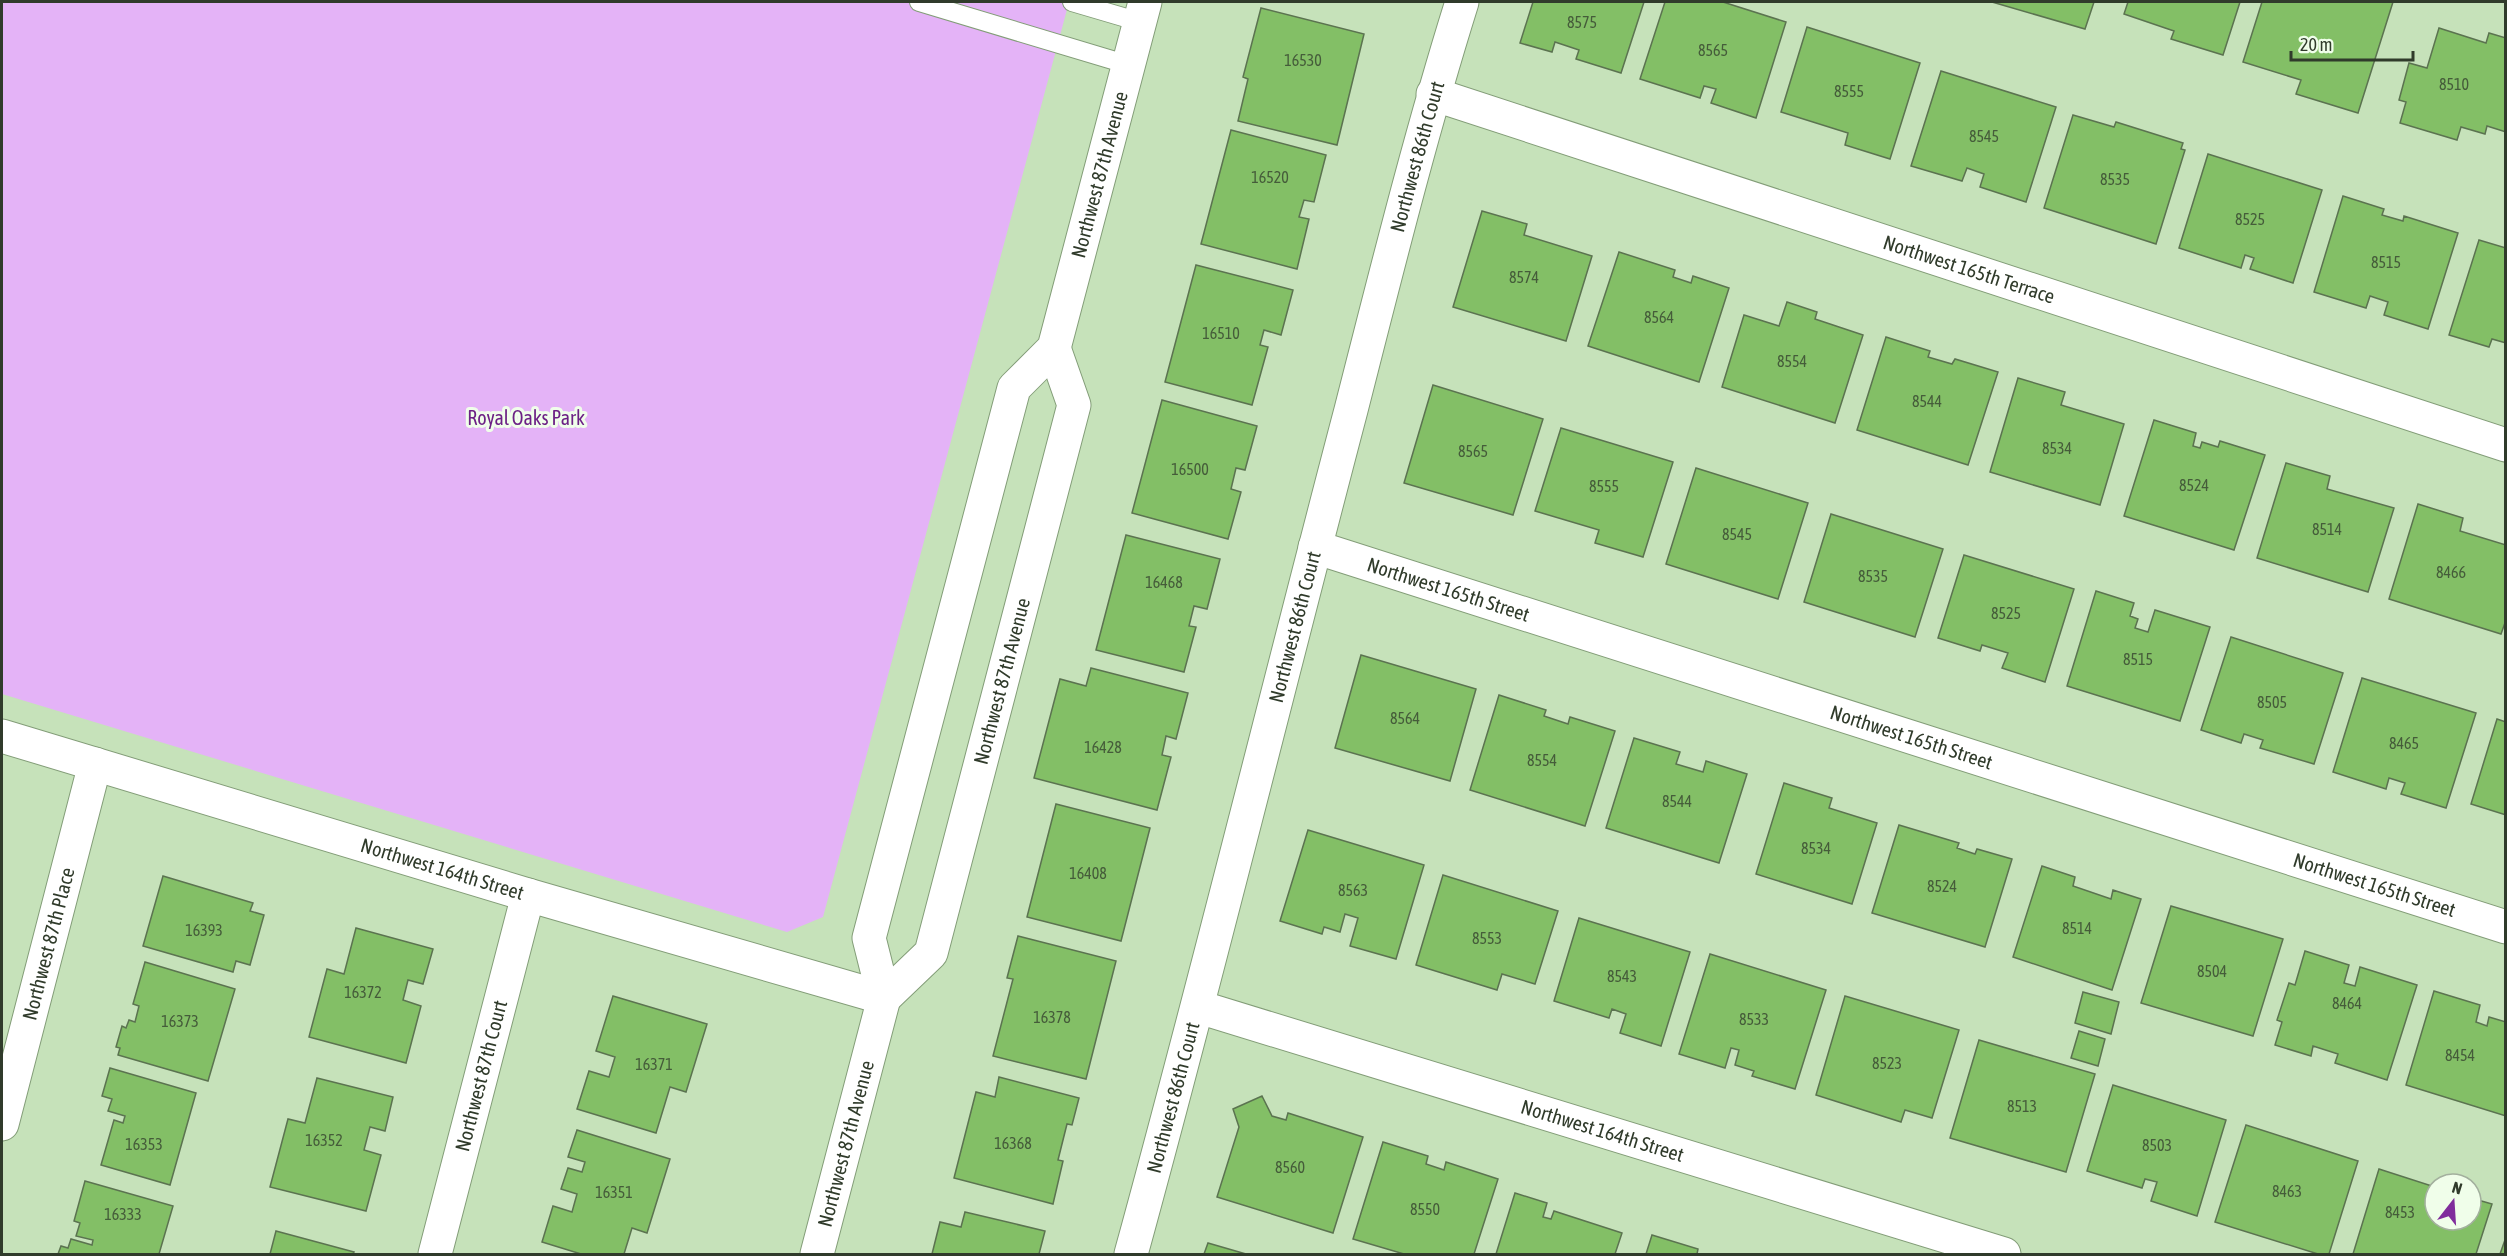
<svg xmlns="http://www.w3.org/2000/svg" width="2507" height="1256" font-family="'Asap Condensed',sans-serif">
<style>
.green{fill:#e4b3f7}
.building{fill:#83bf66;stroke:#5b7350;stroke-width:1.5}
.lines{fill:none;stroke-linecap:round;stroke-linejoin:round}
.service-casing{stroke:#839d78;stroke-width:20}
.minor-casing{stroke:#839d78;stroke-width:35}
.tertiary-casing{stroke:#839d78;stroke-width:35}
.service{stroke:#fff;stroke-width:18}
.minor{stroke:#fff;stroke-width:33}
.tertiary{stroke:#fff;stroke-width:33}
.labels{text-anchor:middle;stroke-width:6;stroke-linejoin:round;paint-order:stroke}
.number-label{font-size:16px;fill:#455c3a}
.street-label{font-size:20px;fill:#303b2b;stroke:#f0feea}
.park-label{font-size:20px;fill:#6c2085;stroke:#f0feea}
</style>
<rect width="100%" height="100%" fill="#c6e2ba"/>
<path class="green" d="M2,2H1069L823,917L787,932L2,694Z"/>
<path class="building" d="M1533,2H1644L1621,73L1576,59L1579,50L1555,42L1552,52L1520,43Z
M1665,2H1723L1786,22L1756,118L1711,103L1716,89L1704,86L1700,98L1640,79Z
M1992,2H2094L2085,29Z
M2128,2H2240L2223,55L2171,39L2174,31L2124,14Z
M2262,2H2393L2358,113L2296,94L2301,80L2243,62Z
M1261,8L1364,34L1337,145L1238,121L1248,79L1243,77Z
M1807,27L1920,63L1890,159L1845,145L1848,133L1781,112Z
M2439,28L2486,43L2489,33L2506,38V132L2487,126L2485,134L2461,127L2457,140L2400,123L2406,102L2399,100L2409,63L2427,68Z
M1941,71L2056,107L2026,202L1980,187L1984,174L1967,168L1962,181L1911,166Z
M2073,115L2114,127L2116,122L2183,143L2181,149L2185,150L2156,244L2044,208Z
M1231,130L1326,155L1314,202L1304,200L1299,217L1309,219L1297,269L1201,244Z
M2208,154L2322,190L2293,283L2250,269L2254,258L2245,255L2241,268L2179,248Z
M2343,196L2384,209L2382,215L2403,221L2404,216L2458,233L2428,329L2384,315L2388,302L2370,296L2366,308L2314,292Z
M1482,211L1527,224L1524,235L1592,256L1566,341L1453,307Z
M2479,240L2506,248V343L2492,339L2489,347L2449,335Z
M1619,252L1675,270L1673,277L1691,283L1693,276L1729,288L1699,382L1588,346Z
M1196,265L1293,290L1281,335L1264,330L1260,345L1268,347L1252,405L1165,382Z
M1787,302L1817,312L1815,319L1863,335L1835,423L1722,387L1744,315L1779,326Z
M1886,337L1930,351L1928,357L1952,364L1955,359L1998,372L1968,465L1857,430Z
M2018,378L2065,392L2061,405L2124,424L2100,505L1990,472Z
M1433,385L1543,419L1513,515L1404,483Z
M1162,400L1257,426L1245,470L1236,468L1231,489L1241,492L1228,539L1132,513Z
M2154,420L2196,433L2193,446L2200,448L2202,442L2218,447L2220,441L2265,455L2234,550L2124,516Z
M1561,428L1673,462L1643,557L1595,543L1599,530L1535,511Z
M2286,463L2330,476L2327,489L2394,508L2368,592L2257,558Z
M1696,468L1808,503L1778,599L1666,564Z
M2418,504L2463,518L2460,531L2506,545V620L2501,634L2389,599Z
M1831,514L1943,549L1915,637L1804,602Z
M1126,535L1220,559L1207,609L1194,606L1189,626L1196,627L1184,672L1096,650Z
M1964,555L2074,589L2045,682L2002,668L2008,653L1982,645L1980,651L1938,638Z
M2096,591L2134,603L2130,616L2138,619L2135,628L2148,632L2155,610L2210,627L2180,721L2067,686Z
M2231,637L2343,673L2314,764L2260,748L2263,740L2244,734L2241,743L2201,730Z
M1361,655L1476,689L1450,781L1335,748Z
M1091,668L1188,693L1176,739L1166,736L1162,755L1171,757L1157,810L1034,778L1060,679L1086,686Z
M2362,678L2476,713L2446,808L2401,794L2405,783L2389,778L2386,789L2333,772Z
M1499,695L1546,710L1544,716L1568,724L1570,717L1615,731L1585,826L1470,790Z
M2497,719L2506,722V815L2471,804Z
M1634,738L1680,752L1676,764L1703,772L1706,761L1747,774L1719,863L1606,828Z
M1784,783L1832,798L1829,808L1877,823L1852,904L1756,874Z
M1056,804L1150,828L1121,941L1027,917Z
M1899,825L1959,843L1957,848L1975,854L1977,849L2012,859L1985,947L1872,913Z
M1308,830L1424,865L1396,959L1350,946L1358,918L1345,914L1340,932L1324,927L1322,934L1280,921Z
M2042,866L2075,877L2073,886L2111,899L2113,890L2141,899L2112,990L2013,957Z
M1443,875L1558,911L1535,984L1502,974L1497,990L1416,965Z
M163,876L253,903L250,911L264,915L250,965L236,961L233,972L143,946Z
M2171,906L2283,939L2253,1036L2141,1003Z
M1579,918L1690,952L1661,1046L1620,1033L1626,1014L1612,1009L1609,1018L1554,1001Z
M356,928L433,949L423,984L408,980L403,1000L421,1006L406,1063L309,1037L327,969L344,974Z
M1018,936L1116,961L1086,1079L993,1056L1013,979L1007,978Z
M2305,951L2349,965L2344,983L2355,986L2360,967L2417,985L2387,1080L2335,1063L2338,1054L2313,1046L2311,1056L2275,1045L2282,1022L2277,1020L2289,983L2295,985Z
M1710,954L1826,990L1795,1089L1752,1076L1754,1071L1735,1065L1739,1050L1731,1048L1725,1068L1679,1054Z
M145,962L235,989L208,1081L118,1055L120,1048L116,1047L122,1026L126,1028L129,1020L135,1022L139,1006L133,1004Z
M2434,991L2480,1005L2476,1022L2487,1026L2489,1017L2506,1022V1116L2406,1085Z
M2083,992L2119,1002L2111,1034L2075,1023Z
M613,996L707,1024L686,1092L670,1087L656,1133L577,1109L589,1071L609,1077L615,1057L596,1051Z
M1845,996L1959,1030L1932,1118L1905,1110L1901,1122L1816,1095Z
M2079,1031L2105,1039L2098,1066L2071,1058Z
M1979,1040L2095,1074L2066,1172L1950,1138Z
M110,1068L196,1093L170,1185L101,1165L114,1120L123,1123L125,1116L108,1111L112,1099L102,1096Z
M999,1077L1079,1098L1072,1125L1067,1124L1058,1160L1063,1161L1053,1204L954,1178L976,1092L995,1097Z
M317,1078L393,1097L385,1131L370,1127L364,1150L381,1155L366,1211L270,1187L288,1119L305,1123Z
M2113,1085L2226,1120L2197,1216L2151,1201L2157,1182L2145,1179L2142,1188L2087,1171Z
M1262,1096L1272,1116L1286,1120L1288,1113L1363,1137L1333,1233L1217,1197L1239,1127L1233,1109Z
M2246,1125L2358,1161L2329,1254H2318L2215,1222Z
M577,1130L670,1159L647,1233L632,1228L624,1254H581L542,1242L553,1206L572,1212L577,1194L561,1189L568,1168L582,1172L585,1162L568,1157Z
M1383,1142L1428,1156L1426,1164L1444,1170L1446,1162L1498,1179L1474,1254H1404L1353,1239Z
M2379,1169L2435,1187V1220H2471V1198L2492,1204L2476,1254H2353Z
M85,1181L173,1206L159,1254H58L61,1246L68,1248L71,1239L92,1245L93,1240L76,1236L80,1223L74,1221Z
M1515,1193L1547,1203L1543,1217L1551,1219L1554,1211L1622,1233L1615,1254H1496Z
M965,1212L1045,1231L1039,1254H932L940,1222L961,1227Z
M276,1231L354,1252L353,1254H270Z
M1652,1235L1698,1249L1697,1254H1646Z
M2506,1237V1254H2500Z
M1208,1243L1246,1254H1204Z"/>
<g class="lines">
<defs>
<path id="service" d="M919,2L1129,65
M1072,2L1140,22"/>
<g id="minor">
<path id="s1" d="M1433,94L2506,445"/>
<path id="s2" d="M1315,547L2506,927"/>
<path id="s3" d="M2,736L528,895L884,998"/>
<path id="s4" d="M1199,1007L2004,1254"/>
<path id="s5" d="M2,1124L95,764"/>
<path id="s6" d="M435,1254L528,895"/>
<path id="s7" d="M1131,1254C1208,974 1277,691 1351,410C1386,273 1420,136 1462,2"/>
</g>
<g id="tertiary">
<path id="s8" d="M884,998L931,953L1074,405L1054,348"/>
<path id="s9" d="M817,1254L884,998L869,938L1014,388L1054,348L1145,2"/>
</g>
</defs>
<use href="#service" class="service-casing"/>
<use href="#minor" class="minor-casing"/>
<use href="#tertiary" class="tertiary-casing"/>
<use href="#service" class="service"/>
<use href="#minor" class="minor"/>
<use href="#tertiary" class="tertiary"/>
</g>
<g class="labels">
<g class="number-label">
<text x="1582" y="28">8575</text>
<text x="1713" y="56">8565</text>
<text x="1303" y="66">16530</text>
<text x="2454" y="90">8510</text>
<text x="1849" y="97">8555</text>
<text x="1984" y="142">8545</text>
<text x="1270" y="183">16520</text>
<text x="2115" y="185">8535</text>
<text x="2250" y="225">8525</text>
<text x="2386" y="268">8515</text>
<text x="1524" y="283">8574</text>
<text x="1659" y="323">8564</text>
<text x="1221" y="339">16510</text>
<text x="1792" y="367">8554</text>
<text x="1927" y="407">8544</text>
<text x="2057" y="454">8534</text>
<text x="1473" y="457">8565</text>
<text x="1190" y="475">16500</text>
<text x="2194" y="491">8524</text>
<text x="1604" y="492">8555</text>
<text x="2327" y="535">8514</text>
<text x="1737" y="540">8545</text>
<text x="2451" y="578">8466</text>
<text x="1873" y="582">8535</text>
<text x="1164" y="588">16468</text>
<text x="2006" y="619">8525</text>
<text x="2138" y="665">8515</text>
<text x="2272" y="708">8505</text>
<text x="1405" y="724">8564</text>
<text x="2404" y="749">8465</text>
<text x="1103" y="753">16428</text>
<text x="1542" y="766">8554</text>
<text x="1677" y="807">8544</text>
<text x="1816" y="854">8534</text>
<text x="1088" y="879">16408</text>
<text x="1942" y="892">8524</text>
<text x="1353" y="896">8563</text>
<text x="2077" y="934">8514</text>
<text x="204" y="936">16393</text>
<text x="1487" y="944">8553</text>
<text x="2212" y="977">8504</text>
<text x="1622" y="982">8543</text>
<text x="363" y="998">16372</text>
<text x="2347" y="1009">8464</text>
<text x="1052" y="1023">16378</text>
<text x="1754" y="1025">8533</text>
<text x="180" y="1027">16373</text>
<text x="2460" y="1061">8454</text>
<text x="1887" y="1069">8523</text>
<text x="654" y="1070">16371</text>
<text x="2022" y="1112">8513</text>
<text x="324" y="1146">16352</text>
<text x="1013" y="1149">16368</text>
<text x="144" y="1150">16353</text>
<text x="2157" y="1151">8503</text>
<text x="1290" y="1173">8560</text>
<text x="2287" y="1197">8463</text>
<text x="614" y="1198">16351</text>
<text x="1425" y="1215">8550</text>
<text x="2400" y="1218">8453</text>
<text x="123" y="1220">16333</text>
</g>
<g class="street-label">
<text dy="7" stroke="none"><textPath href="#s7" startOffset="1134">Northwest 86th Court</textPath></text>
<text dy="7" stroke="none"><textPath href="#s9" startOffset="1131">Northwest 87th Avenue</textPath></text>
<text dy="7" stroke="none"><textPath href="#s1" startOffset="564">Northwest 165th Terrace</textPath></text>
<text dy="7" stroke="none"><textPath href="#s2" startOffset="140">Northwest 165th Street</textPath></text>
<text dy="7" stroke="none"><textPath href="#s7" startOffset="648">Northwest 86th Court</textPath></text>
<text dy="7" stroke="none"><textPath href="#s8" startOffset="346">Northwest 87th Avenue</textPath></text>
<text dy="7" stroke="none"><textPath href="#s2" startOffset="626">Northwest 165th Street</textPath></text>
<text dy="7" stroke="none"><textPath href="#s3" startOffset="460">Northwest 164th Street</textPath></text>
<text dy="7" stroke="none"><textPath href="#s2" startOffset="1112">Northwest 165th Street</textPath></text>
<text dy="7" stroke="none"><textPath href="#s5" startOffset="186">Northwest 87th Place</textPath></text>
<text dy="7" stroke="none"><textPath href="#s6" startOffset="184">Northwest 87th Court</textPath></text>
<text dy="7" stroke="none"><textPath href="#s7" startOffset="162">Northwest 86th Court</textPath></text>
<text dy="7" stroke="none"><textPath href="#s4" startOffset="422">Northwest 164th Street</textPath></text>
<text dy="7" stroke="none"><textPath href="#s9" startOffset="114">Northwest 87th Avenue</textPath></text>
</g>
<g class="park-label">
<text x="526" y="425">Royal Oaks Park</text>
</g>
</g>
<rect width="2507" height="1256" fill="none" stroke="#303b2b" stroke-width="6"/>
<g transform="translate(2453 1202) rotate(17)"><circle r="28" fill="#f0feea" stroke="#a3b09e" stroke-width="1.5"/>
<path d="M0-4.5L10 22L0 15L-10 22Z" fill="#802d9c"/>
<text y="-9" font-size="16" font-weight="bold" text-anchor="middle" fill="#303b2b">N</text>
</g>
<path d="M2291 51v9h122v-9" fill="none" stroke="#303b2b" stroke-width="3"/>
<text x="2300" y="51" font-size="18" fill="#303b2b" stroke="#f0feea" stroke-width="4.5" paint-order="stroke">20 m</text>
</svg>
